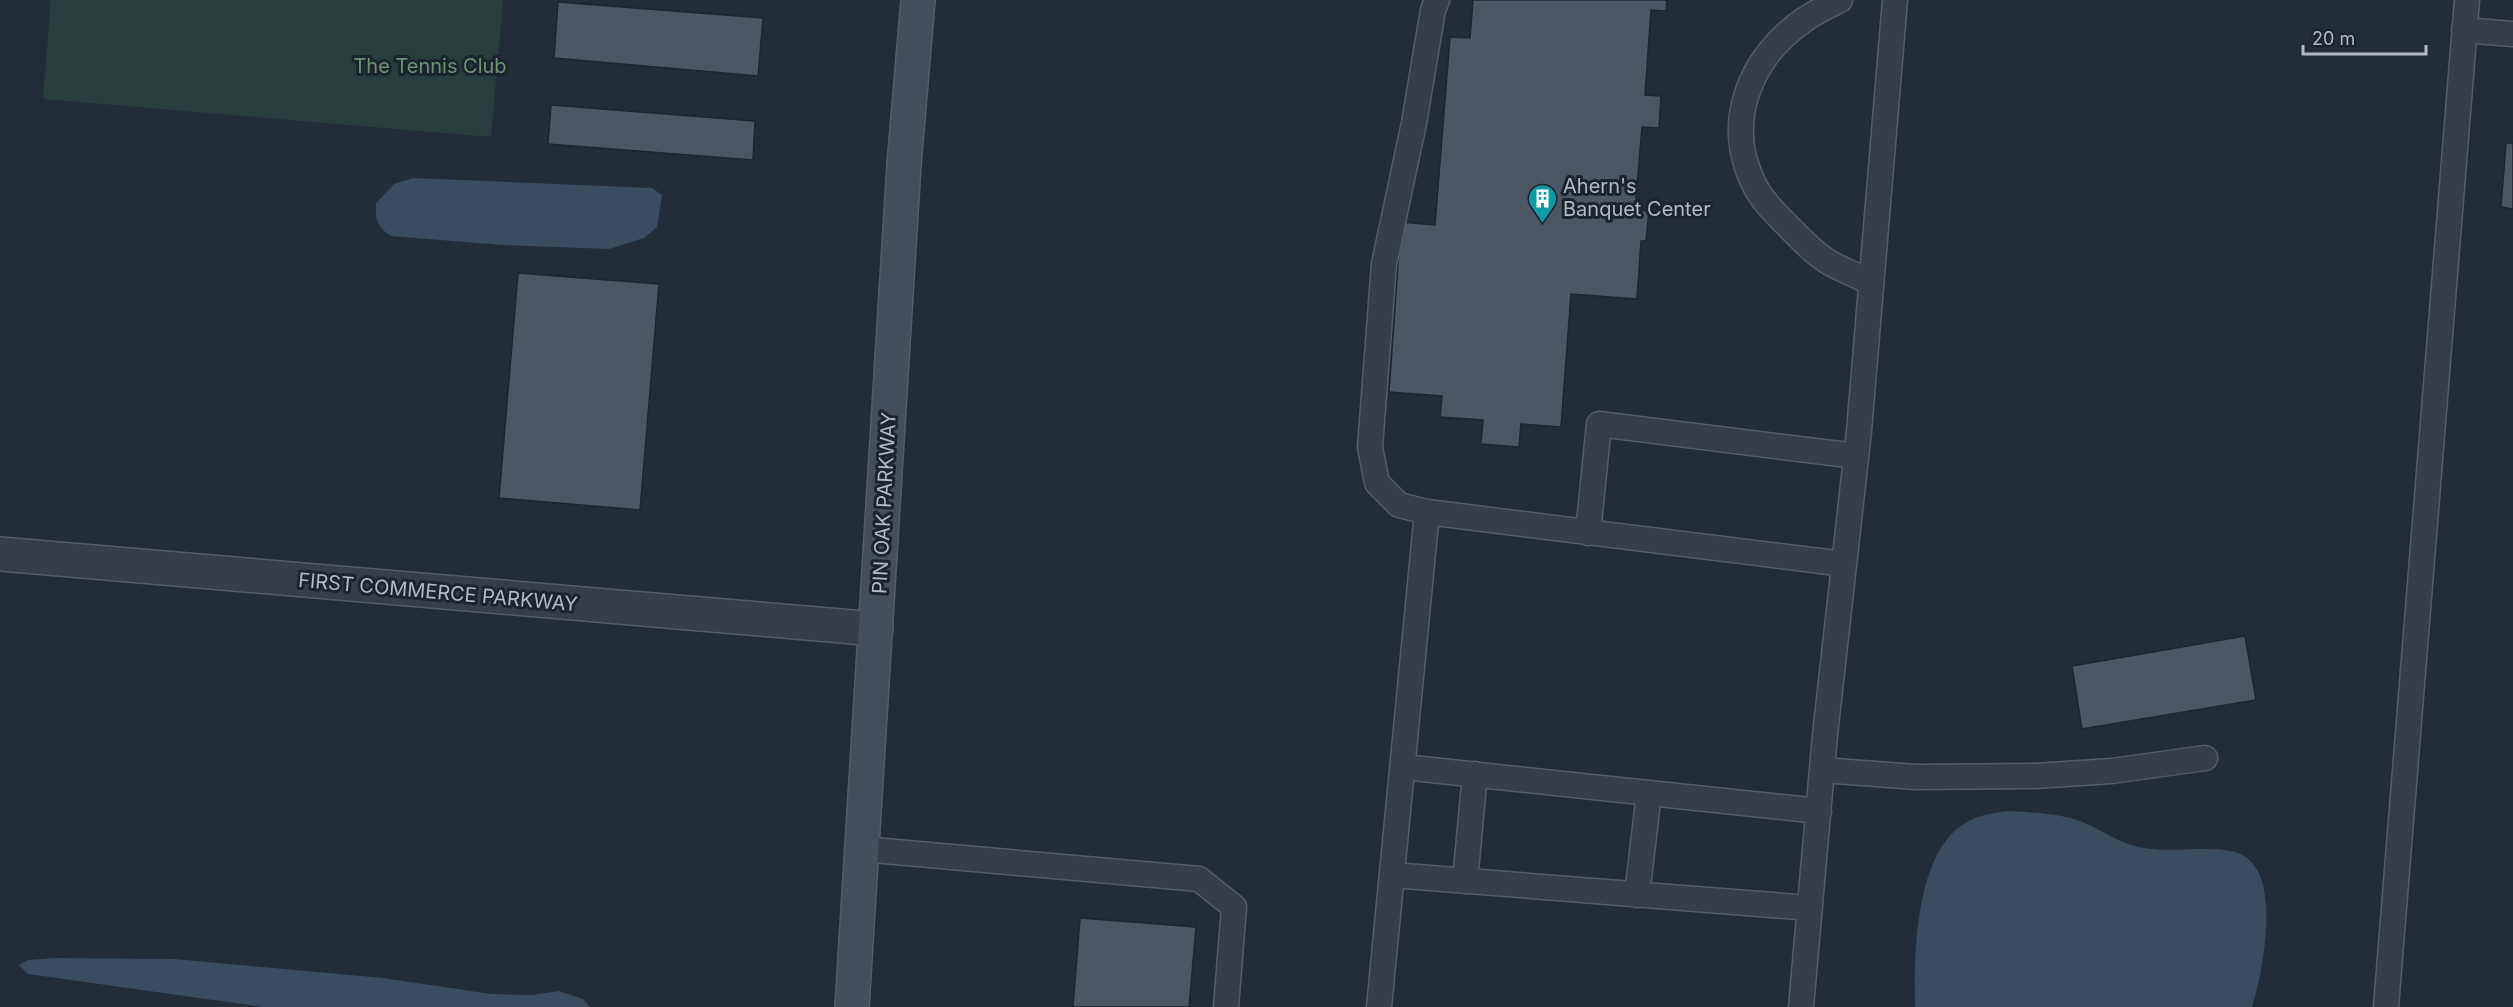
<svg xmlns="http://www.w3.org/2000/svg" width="2513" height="1007" font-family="Inter,sans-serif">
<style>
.green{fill:#293d3c}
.water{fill:#394c60}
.building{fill:#4b5763;stroke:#1e262f;stroke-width:1.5}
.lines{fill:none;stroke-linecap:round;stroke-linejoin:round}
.lane-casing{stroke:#545c66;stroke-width:27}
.street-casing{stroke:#545c66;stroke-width:36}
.secondary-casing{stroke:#545c66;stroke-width:36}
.lane{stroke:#363f48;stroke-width:24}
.street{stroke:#363f48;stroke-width:33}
.secondary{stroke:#454e5b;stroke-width:33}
.labels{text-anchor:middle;stroke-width:6;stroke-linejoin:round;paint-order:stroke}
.park-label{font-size:20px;fill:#6a9372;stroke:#1c242d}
.poi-label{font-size:20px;fill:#b1b9c4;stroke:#1c242d;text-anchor:start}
.street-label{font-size:20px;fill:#b1b9c4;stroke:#1c242d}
</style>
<rect width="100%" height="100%" fill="#232d37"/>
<path class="green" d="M51,0H503L491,137L43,99Z"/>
<path class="water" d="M413,178L652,188L662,195L657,227L644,238L609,249L502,245L391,236C377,227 375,219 376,203L394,184Z
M2009,811C2035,813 2061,813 2085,823C2105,832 2122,845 2144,848C2173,853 2206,845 2235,852C2285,865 2263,972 2252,1007H1915C1914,956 1915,858 1961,826C1975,815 1992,813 2009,811Z
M55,958L174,959L383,978L491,994L532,995L559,991L583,999L590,1007H264L28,974L19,965L28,960Z"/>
<path class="building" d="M1473,0H1667L1666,11L1651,10L1645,95L1661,96L1659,128L1642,127L1635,210L1649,211L1646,241H1641L1637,299L1571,294L1561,427L1521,424L1519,447L1481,444L1483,420L1440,417L1442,396L1389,392L1401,222L1435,225L1450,37L1470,38Z
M558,2L763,18L758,76L554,58Z
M551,105L755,121L753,160L548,144Z
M2506,143H2513V209L2501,207Z
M518,273L659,284L640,510L499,498Z
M2245,636L2256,700L2082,729L2072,666Z
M1080,918L1196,927L1189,1007H1073Z"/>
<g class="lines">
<defs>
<path id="lane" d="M1437,0L1433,10L1414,123L1384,264L1370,447L1377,483L1399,505L1427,512L1844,564
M1840,0C1828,6 1815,12 1804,20C1750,57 1723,123 1754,184C1761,199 1774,212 1785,223C1799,237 1813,253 1830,263C1843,270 1858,276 1871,283
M2464,30L2513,34
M1588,533L1599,424L1856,456
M1403,767L1819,811
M1822,770L1916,777L2035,776L2112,771L2205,758
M862,849L1199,879L1234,907L1226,1007
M1392,875L1810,908
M1465,881L1475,774
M1637,895L1649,793
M1379,1007L1427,512
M1801,1007L1825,735L1859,431L1895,0
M2386,1007L2467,0"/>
<path id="street" d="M0,554L876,629"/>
<path id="secondary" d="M852,1007L904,165L918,0"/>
</defs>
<use href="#lane" class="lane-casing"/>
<use href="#street" class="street-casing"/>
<use href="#secondary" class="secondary-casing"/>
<use href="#lane" class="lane"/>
<use href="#street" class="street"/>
<use href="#secondary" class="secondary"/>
</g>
<defs>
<symbol id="building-pin" viewBox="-11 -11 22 30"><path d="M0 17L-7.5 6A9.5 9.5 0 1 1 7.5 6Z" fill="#0f9aa8" stroke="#1c242d"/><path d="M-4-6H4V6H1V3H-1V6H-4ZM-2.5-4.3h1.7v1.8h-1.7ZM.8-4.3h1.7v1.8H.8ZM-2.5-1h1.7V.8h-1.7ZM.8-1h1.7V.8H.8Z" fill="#fff"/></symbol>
</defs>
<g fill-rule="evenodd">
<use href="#building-pin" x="1526" y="182" width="33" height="45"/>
</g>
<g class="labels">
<g class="park-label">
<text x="430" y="73">The Tennis Club</text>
</g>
<g class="poi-label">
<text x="1563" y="193">Ahern's<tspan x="1563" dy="23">Banquet Center</tspan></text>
</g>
<g class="street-label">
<text transform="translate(884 503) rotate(-87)" y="7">PIN OAK PARKWAY</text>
<text transform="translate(438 592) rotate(5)" y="7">FIRST COMMERCE PARKWAY</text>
</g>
</g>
<path d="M2303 45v9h123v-9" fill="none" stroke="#b1b9c4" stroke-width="3"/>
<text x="2312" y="45" font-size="18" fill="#b1b9c4" stroke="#1c242d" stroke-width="4.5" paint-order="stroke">20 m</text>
</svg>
